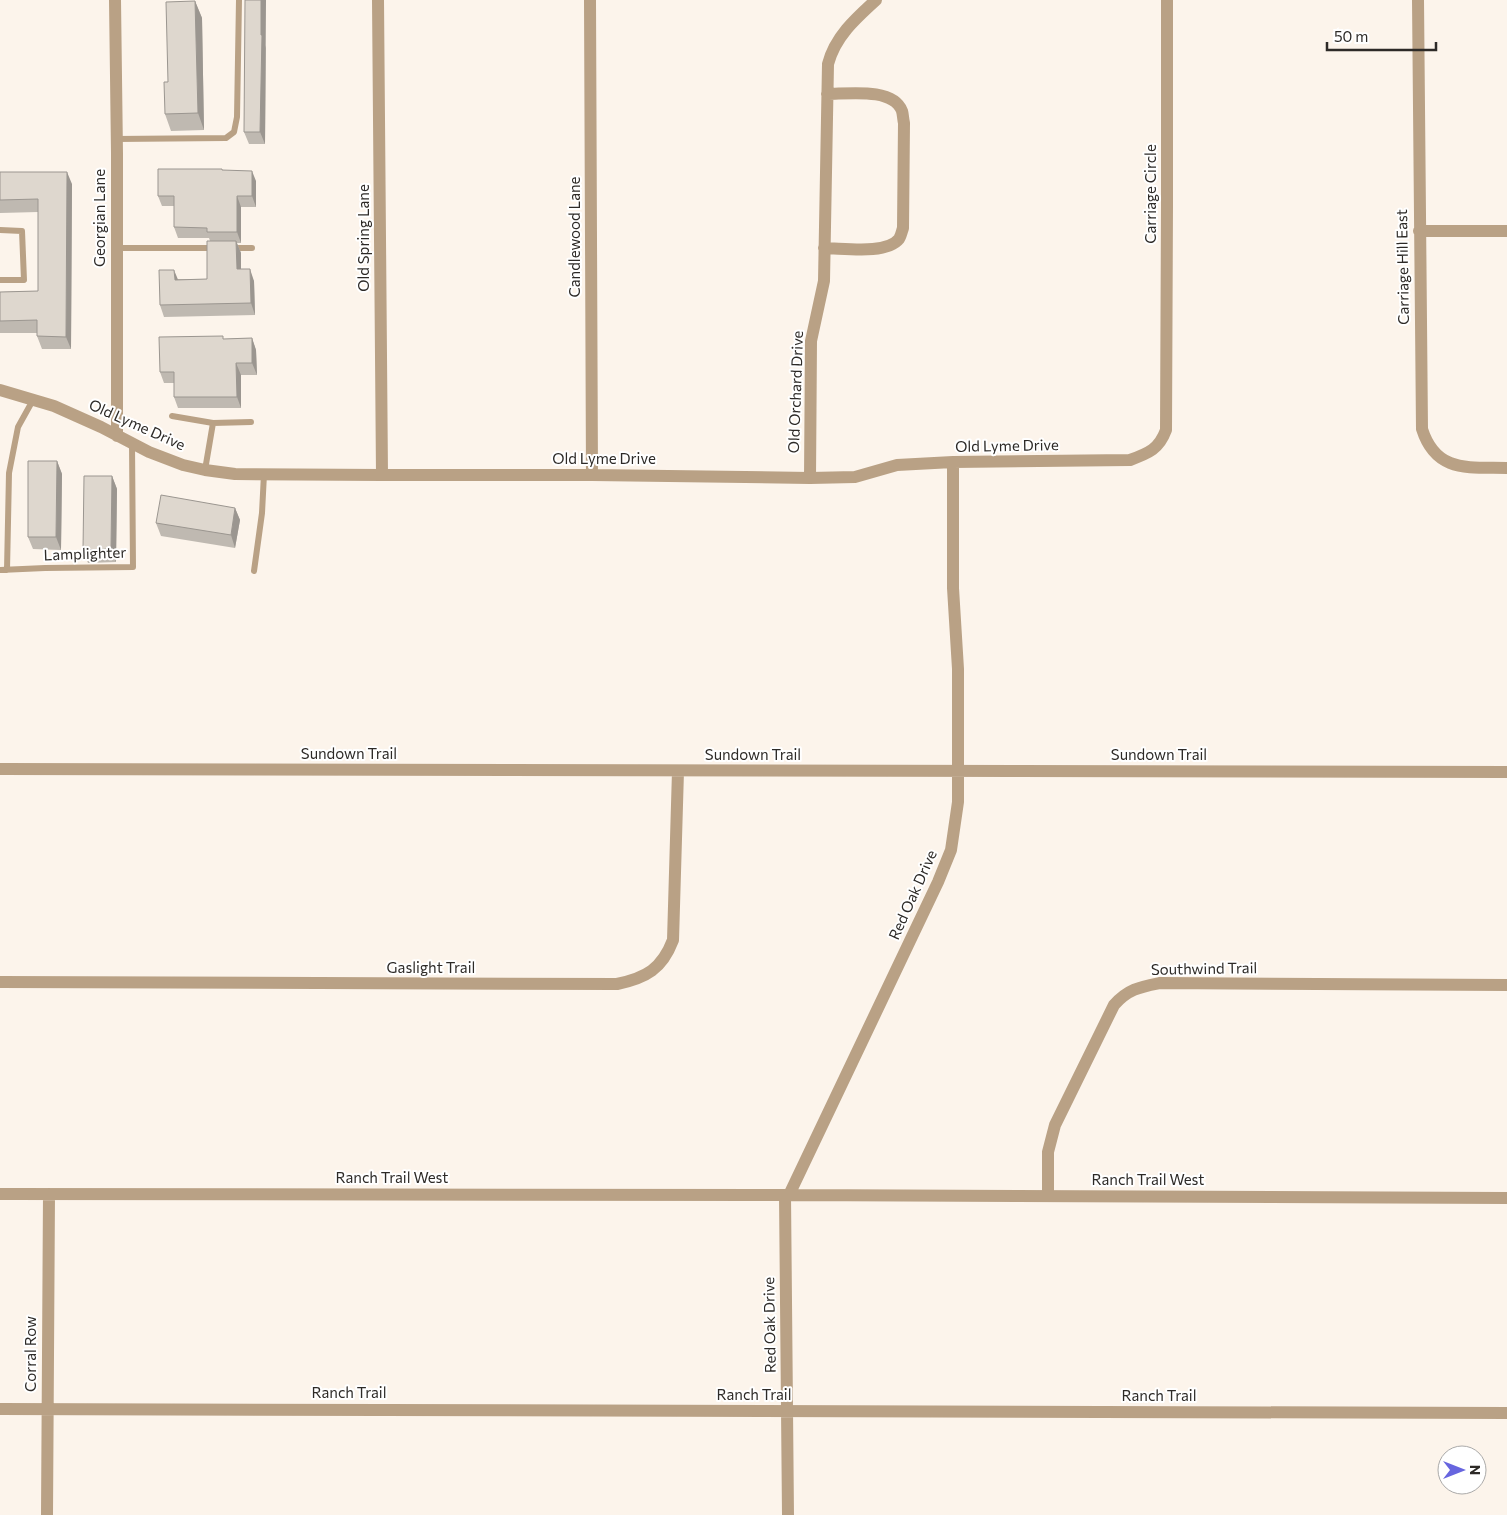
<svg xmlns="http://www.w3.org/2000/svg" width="1507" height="1515" font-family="Commissioner,sans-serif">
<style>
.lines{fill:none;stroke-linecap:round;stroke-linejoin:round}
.service{stroke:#b9a185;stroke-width:6}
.minor{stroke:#b9a185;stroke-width:12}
.wall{fill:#bfb9b1}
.shaded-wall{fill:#9b9690}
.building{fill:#ded7ce;stroke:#9b9690}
.labels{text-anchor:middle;stroke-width:4;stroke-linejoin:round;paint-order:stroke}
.street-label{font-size:15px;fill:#2d2a27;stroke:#fff}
</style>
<rect width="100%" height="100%" fill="#fcf4eb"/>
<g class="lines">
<path class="service" d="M116,139L226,138L234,132L237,117L239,0
M0,230L22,231L24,280H0
M117,248H215
M230,248H252
M172,416L213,423
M205,470L213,423L251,422
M0,570L45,568L133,567L132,444
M7,570L9,473L18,427L33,400
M254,571L262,513L264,474"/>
<path class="minor" d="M115,0L117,153V436
M378,0L382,475
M590,0L592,475
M1418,0L1422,429C1436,473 1468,467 1507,468
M1419,231H1507
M824,248C843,248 886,255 899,239C901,236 902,231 903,228L904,123C903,119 903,114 902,111C893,87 847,94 827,94
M0,390L54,406L101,427L149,452L183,465L205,470L235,474L382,475H592L810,478L855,477L897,465L953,462L1130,460C1149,453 1159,449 1166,430L1167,205V0
M810,478L811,341L824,281L828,64C835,37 855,19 876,0
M0,769L1507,772
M0,982L617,984C646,978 662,969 673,940L678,771
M0,1194L789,1195L1507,1198
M785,1195L788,1515
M789,1195L938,882L951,850L958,802V669L953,588V462
M1048,1196V1152L1055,1125L1114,1005C1128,989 1140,987 1160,983L1507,985
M0,1409L1507,1413
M47,1515L49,1194"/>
</g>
<path class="wall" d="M195,1L202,18L204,130L171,131L165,114L168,82Z
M265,45L266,48L265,144H249L244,132Z
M223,170L256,181V207H241V243H237L241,253V269L254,281L255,315L164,317L160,305L178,279H207L210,241L209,238H178L174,227V206H162L158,196Z
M0,172L72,184L71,349H42L37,336V333H0V292L38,291V212L0,213Z
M252,338L256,350L257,375H241V408H178L174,397V383H164L160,372L224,339Z
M57,461L62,474L61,550L33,549L28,537Z
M112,476L117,489L116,562L88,563L83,550Z
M235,508L240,520L235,548L161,536L156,523Z"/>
<path class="shaded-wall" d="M261,0H266L265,144L260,132Z
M195,1L202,18L204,130L198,113Z
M252,171L256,181V207L252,196Z
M67,172L72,184L71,349L66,337Z
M237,196L241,207V243L237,232Z
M236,241L241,253V281L237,269Z
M250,269L254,281L255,315L251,303Z
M174,270L179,282L175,280Z
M252,338L256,350L257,375L252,363Z
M236,363L241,375V408L237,397Z
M57,461L62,474L61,550L56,537Z
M112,476L117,489L116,562L111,549Z
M235,508L240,520L235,548L231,535Z"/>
<path class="building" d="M245,0H261V35H262L260,132H244Z
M195,1L198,113L165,114L164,82H168L166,2Z
M158,169H222V170L252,171V196H237V232H207V228L174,227V196H158Z
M0,172H67L66,337L37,336V320L0,321V292L38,291V199L0,200Z
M207,241H236L237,269H250L251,303L160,305L159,270H174L175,280L207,279Z
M223,336V339L252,338V363H236L237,397H174V372H160L159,337Z
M28,461H57L56,537H28Z
M84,476H112L111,549L83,550Z
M161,495L235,508L231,535L156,523Z"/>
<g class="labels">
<g class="street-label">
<text transform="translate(1151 194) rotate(-90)" y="5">Carriage Circle</text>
<text transform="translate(100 218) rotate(-90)" y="5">Georgian Lane</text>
<text transform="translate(575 237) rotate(-90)" y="5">Candlewood Lane</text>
<text transform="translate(364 238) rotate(-90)" y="5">Old Spring Lane</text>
<text transform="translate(1403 267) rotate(-91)" y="5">Carriage Hill East</text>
<text transform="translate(796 392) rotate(-88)" y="5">Old Orchard Drive</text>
<text transform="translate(137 425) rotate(24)" y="5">Old Lyme Drive</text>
<text transform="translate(1007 446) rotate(-1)" y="5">Old Lyme Drive</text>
<text x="604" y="464">Old Lyme Drive</text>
<text transform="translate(85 554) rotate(-2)" y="5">Lamplighter</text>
<text x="349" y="759">Sundown Trail</text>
<text x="753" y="760">Sundown Trail</text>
<text x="1159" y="760">Sundown Trail</text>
<text transform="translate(913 895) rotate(-66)" y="5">Red Oak Drive</text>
<text x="431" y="973">Gaslight Trail</text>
<text transform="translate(1204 969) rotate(-1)" y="5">Southwind Trail</text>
<text x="392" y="1183">Ranch Trail West</text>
<text x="1148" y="1185">Ranch Trail West</text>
<text transform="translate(770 1325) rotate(-91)" y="5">Red Oak Drive</text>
<text transform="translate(31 1354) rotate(-90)" y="5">Corral Row</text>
<text x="349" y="1398">Ranch Trail</text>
<text x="754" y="1400">Ranch Trail</text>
<text x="1159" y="1401">Ranch Trail</text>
</g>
</g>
<g transform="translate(1462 1470) rotate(90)"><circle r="24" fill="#ffffff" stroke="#abaaa9"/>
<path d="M0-4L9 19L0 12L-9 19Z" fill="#6765df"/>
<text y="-8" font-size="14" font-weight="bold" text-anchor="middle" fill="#2d2a27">N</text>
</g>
<path d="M1327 42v8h109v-8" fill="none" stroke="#2d2a27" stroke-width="2.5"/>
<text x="1334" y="42" font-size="15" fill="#2d2a27" stroke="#ffffff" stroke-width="4" paint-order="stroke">50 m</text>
</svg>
